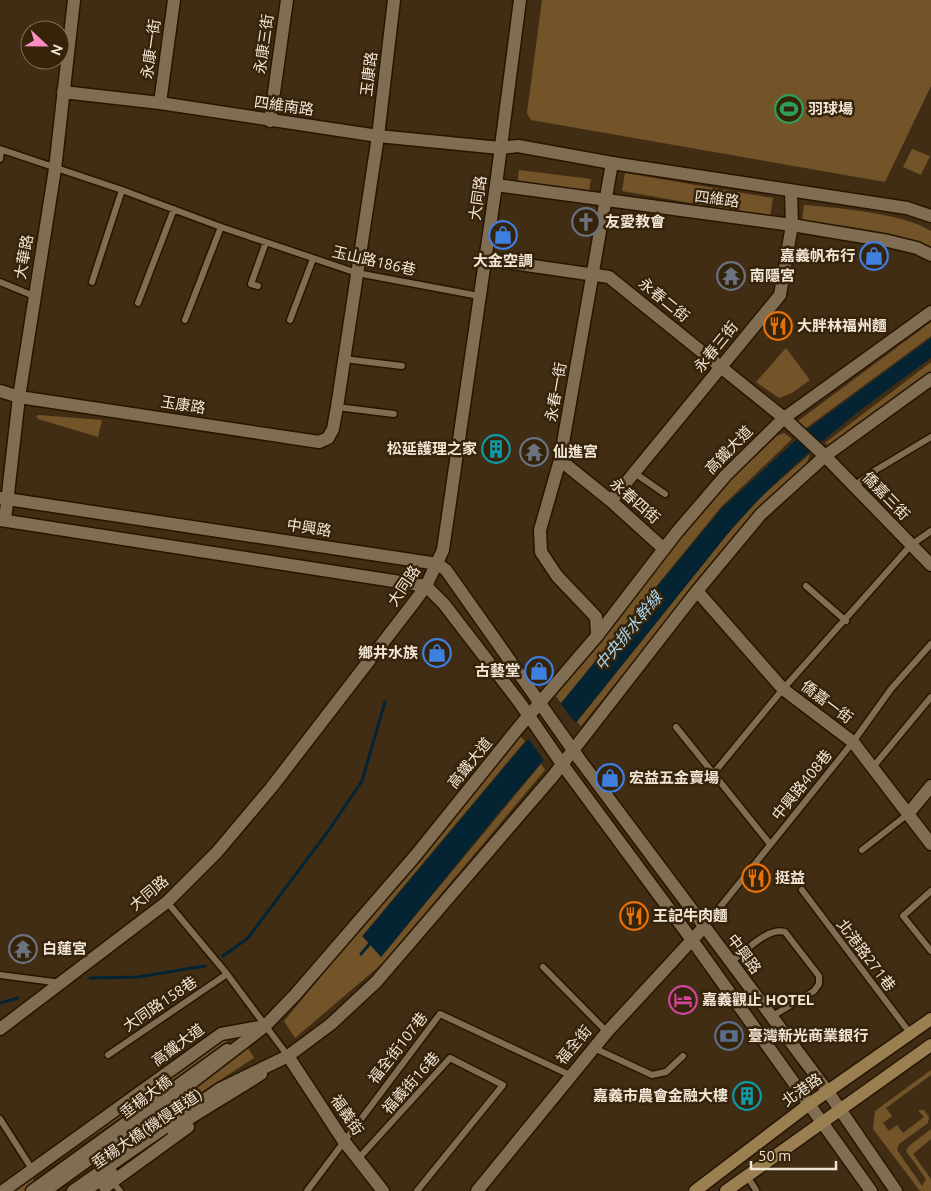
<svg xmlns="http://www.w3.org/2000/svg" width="931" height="1191" font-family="Ubuntu,'Noto Sans TC',sans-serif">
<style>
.green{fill:#735429}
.water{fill:#042433}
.pier{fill:#402d14}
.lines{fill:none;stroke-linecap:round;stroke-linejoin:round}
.stream{stroke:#042433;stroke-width:3}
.service-casing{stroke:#261500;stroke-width:9}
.minor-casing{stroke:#261500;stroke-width:15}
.tertiary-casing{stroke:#261500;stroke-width:15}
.secondary-casing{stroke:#261500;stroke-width:15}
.service{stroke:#816d52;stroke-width:6}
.minor{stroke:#816d52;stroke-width:12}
.tertiary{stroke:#816d52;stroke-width:12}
.secondary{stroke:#9a7f51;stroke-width:12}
.labels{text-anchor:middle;stroke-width:5;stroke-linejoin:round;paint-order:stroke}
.street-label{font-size:15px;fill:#f2e6d7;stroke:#35230a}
.poi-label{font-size:15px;font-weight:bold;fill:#f2e6d7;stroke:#35230a;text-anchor:start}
.water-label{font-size:16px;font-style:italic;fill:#aad6f0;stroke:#35230a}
</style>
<rect width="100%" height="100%" fill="#402d14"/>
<path class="green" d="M542,0H931V86L885,182L531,120L527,113Z
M912,149L930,156L921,175L903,167Z
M519,170L591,179L588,196L517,186Z
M625,173L773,198L770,217L622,191Z
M804,205C839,208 902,213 931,231V249C893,229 845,227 802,221Z
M931,322V336L806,428L798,421Z
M786,348L810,380L792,393L779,398L756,382Z
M931,362V374L832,443L828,445L825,443Z
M39,415L102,420L98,437L38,419L36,416Z
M784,433L792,439L721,507L561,703L554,694L667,553L728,482L776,436Z
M810,454L806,465L687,595L581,726L577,722L725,537L761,497Z
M520,736L525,741L362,936L381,957L541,764L545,770L383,963L295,1038L284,1021Z
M224,1036L227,1041L209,1057L33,1177L34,1182L26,1191H10Z
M245,1043L254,1058L186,1102L181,1095Z
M931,1070V1075L886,1108L892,1116L883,1123L889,1131L897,1125L903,1133L924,1117L918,1110H924L929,1117L928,1123L899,1144L897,1150L922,1186L926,1179L906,1151L909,1146L931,1129V1139L913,1154L931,1179V1191H920L873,1129L875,1111Z"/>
<path class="water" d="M931,338V358C861,408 791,462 734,526L577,721L501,810L381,957L363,936L518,751L562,702L722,508L809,428Z"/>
<path class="pier" d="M559,702L577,725L545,762L527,737Z"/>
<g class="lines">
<path class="stream" d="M361,954L372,941
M223,956L248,938L329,830L362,781L385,702
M90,978L138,977L205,966
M0,1003L18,998"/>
<defs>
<path id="service" d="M0,149L122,190L221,227L357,273L479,296
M0,159L1,150
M0,282L34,296
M92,282L122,190
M258,286L251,284L266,242
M138,303L174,209
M185,320L221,227
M290,320L313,259
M344,359L402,366
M337,407L394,414
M633,474L639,476L665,494
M854,486L876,470L931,437
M806,586L846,621
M676,727L770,844
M873,767L931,697
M713,774L783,689L911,545L931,531
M862,850L908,814
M802,890L910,1033
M931,891L903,916L931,951
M167,902L227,974L288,1056
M704,927L853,742L891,689L931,644
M731,962C745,952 767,927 785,932L819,976V984L814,991L771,1017
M543,967L607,1032
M0,975L61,983
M594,1048L652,1075L666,1072L683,1056
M108,1055L227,974
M0,1119L32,1169
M358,1159L450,1058L503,1085L417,1191
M747,1176L756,1190
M112,1181L120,1191
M307,1191L440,1014L570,1075"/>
<path id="minor" d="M160,103L174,0
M270,121L287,0
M496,185L792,225L888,241L917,248L931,255
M485,259L609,277L784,418L825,456L931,565
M0,391L19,397L319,442L328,438L333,429L337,407L378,136L394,0
M560,460L611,501L664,549
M611,501L780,295L792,225L791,191
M5,520L19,397L55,169L74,0
M697,591L783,689L853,742L931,844
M597,636L596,617L557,576L541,552L540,530L560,460L612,163
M908,814L931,786
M288,1056L343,1140L383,1191
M172,1129L261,1074
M105,1187L188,1127
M3,1191L221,1034L265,1026
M32,1191L227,1050
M85,1191L111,1172
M477,1191L607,1032L704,927"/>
<path id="tertiary" d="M63,92L160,103L378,136L500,148L518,146L612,163L907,208L931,216
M0,498L438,564L446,570L580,760L828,1092L896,1191
M0,520L426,586L444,604L520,703L562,764L692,940L871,1191
M0,1029L167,902L217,852L271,788L415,601L426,586L443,550L496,185L520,0
M45,1191L131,1129L265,1026L295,995L416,855L519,727L597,636L677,532L726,475L784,418L931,312
M73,1191L220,1089L288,1056L331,1024L376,982L553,776L697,591L761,514L825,456L931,379"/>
<path id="secondary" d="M695,1191L808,1105L931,1019
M726,1191L931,1045"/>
</defs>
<use href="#service" class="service-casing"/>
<use href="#minor" class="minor-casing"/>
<use href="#tertiary" class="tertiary-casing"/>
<use href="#secondary" class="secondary-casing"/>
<use href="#service" class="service"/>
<use href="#minor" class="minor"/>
<use href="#tertiary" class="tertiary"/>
<use href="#secondary" class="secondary"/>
</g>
<defs>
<symbol id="stadium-ring" viewBox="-11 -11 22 22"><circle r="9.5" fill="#35230a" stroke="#2e9e5b" stroke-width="1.5"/><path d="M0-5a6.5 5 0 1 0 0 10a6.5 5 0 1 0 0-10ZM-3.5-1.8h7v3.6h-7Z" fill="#2e9e5b"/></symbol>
<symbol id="church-ring" viewBox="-11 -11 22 22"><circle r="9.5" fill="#35230a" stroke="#6b7280" stroke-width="1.5"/><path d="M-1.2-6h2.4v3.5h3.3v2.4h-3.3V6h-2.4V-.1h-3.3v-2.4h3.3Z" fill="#6b7280"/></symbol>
<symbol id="shop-ring" viewBox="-11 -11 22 22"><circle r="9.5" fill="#35230a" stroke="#3f7fe0" stroke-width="1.5"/><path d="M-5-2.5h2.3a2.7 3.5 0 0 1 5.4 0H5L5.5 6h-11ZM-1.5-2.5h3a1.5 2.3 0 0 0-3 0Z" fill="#3f7fe0"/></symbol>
<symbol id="temple-ring" viewBox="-11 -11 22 22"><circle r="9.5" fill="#35230a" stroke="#6b7280" stroke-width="1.5"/><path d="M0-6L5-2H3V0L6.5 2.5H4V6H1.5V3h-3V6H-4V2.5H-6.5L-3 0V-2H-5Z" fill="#6b7280"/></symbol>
<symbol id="restaurant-ring" viewBox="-11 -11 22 22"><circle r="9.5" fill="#35230a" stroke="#e8710a" stroke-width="1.5"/><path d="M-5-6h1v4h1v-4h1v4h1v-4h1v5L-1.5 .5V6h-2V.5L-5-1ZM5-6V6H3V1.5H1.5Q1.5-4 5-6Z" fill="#e8710a"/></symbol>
<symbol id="building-ring" viewBox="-11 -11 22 22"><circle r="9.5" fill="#35230a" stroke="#0f9aa8" stroke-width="1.5"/><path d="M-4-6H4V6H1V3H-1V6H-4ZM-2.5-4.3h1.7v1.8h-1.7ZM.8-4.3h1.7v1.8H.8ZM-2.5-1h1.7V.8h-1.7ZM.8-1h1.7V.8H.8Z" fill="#0f9aa8"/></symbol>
<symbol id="hotel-ring" viewBox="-11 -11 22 22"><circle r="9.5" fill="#35230a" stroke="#d1479c" stroke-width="1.5"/><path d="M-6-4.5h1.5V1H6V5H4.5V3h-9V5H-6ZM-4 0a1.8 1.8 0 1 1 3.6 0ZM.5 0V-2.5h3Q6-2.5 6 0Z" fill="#d1479c"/></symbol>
<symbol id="bank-ring" viewBox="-11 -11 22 22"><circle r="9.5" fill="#35230a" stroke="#5c6f8a" stroke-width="1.5"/><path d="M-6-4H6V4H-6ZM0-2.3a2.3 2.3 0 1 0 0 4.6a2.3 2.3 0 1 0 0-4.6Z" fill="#5c6f8a"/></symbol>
</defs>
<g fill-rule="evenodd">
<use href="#stadium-ring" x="773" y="93" width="32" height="32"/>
<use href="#church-ring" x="570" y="206" width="32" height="32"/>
<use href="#shop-ring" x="487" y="219" width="32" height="32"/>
<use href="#shop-ring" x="858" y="240" width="32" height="32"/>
<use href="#temple-ring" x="715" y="260" width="32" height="32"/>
<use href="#restaurant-ring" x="762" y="310" width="32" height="32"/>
<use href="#building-ring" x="480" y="433" width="32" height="32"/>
<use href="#temple-ring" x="518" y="436" width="32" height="32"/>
<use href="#shop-ring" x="421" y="637" width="32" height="32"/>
<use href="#shop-ring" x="523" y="655" width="32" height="32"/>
<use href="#shop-ring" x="594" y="762" width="32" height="32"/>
<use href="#restaurant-ring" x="740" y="862" width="32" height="32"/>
<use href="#restaurant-ring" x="618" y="900" width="32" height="32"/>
<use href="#temple-ring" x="7" y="933" width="32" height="32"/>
<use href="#hotel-ring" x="667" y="984" width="32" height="32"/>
<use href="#bank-ring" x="713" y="1020" width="32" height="32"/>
<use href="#building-ring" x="731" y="1080" width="32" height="32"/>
</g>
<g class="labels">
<g class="street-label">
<text transform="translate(264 44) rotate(-82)" y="5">永康三街</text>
<text transform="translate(151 49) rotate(-82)" y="5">永康一街</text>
<text transform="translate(369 74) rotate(-83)" y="5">玉康路</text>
<text transform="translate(284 106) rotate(8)" y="5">四維南路</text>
<text transform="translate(478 198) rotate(-82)" y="5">大同路</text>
<text transform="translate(717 199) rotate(7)" y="5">四維路</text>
<text transform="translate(24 257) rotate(-80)" y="5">大華路</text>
<text transform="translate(374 261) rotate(13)" y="5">玉山路186巷</text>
<text transform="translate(664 300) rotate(39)" y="5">永春二街</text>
<text transform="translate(716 347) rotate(-51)" y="5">永春三街</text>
<text transform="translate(556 392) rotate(-80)" y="5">永春一街</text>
<text transform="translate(183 405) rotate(9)" y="5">玉康路</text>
<text transform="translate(729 450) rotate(-46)" y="5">高鐵大道</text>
<text transform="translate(886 496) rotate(46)" y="5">僑嘉三街</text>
<text transform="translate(635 501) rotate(41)" y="5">永春四街</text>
<text transform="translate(309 528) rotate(9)" y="5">中興路</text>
<text transform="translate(404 586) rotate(-56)" y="5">大同路</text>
<text transform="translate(827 702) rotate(37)" y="5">僑嘉一街</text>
<text transform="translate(470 763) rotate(-51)" y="5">高鐵大道</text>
<text transform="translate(802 785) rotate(-51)" y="5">中興路408巷</text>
<text transform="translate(149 893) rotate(-40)" y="5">大同路</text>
<text transform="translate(744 954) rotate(53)" y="5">中興路</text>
<text transform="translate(866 955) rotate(53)" y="5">北港路271巷</text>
<text transform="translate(160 1004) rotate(-34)" y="5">大同路158巷</text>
<text transform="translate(178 1045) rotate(-36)" y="5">高鐵大道</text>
<text transform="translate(574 1045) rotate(-50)" y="5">福全街</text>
<text transform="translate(398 1048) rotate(-52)" y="5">福全街107巷</text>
<text transform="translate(411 1083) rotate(-48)" y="5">福義街16巷</text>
<text transform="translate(802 1090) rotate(-35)" y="5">北港路</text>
<text transform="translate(146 1097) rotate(-37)" y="5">垂楊大橋</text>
<text transform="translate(347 1115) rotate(56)" y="5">福義街</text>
<text transform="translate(147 1129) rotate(-34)" y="5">垂楊大橋(機慢車道)</text>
</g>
<g class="poi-label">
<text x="808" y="114">羽球場</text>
<text x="605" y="227">友愛教會</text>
<text x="855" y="261" text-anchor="end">嘉義帆布行</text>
<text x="503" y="266" text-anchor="middle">大金空調</text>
<text x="750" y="281">南隱宮</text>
<text x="797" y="331">大胖林福州麵</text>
<text x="477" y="454" text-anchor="end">松延護理之家</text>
<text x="553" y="457">仙進宮</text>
<text x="418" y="658" text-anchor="end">鄉井水族</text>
<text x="520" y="676" text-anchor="end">古藝堂</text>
<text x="629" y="783">宏益五金賣場</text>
<text x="775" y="883">挺益</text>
<text x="653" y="921">王記牛肉麵</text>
<text x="42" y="954">白蓮宮</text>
<text x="702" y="1005">嘉義觀止 HOTEL</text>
<text x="748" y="1041">臺灣新光商業銀行</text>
<text x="728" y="1101" text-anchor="end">嘉義市農會金融大樓</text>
</g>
<g class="water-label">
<text transform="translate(628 631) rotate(-51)" y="6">中央排水幹線</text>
</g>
</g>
<g transform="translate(45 45) rotate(112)"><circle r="24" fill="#35230a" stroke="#81715c"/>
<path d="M0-4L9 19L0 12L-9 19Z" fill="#fc8fc2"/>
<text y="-8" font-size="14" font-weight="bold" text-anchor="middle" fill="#f2e6d7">N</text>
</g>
<path d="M751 1161v8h85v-8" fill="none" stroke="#f2e6d7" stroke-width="2.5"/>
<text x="758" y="1161" font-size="15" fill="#f2e6d7" stroke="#35230a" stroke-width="4" paint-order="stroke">50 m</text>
</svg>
